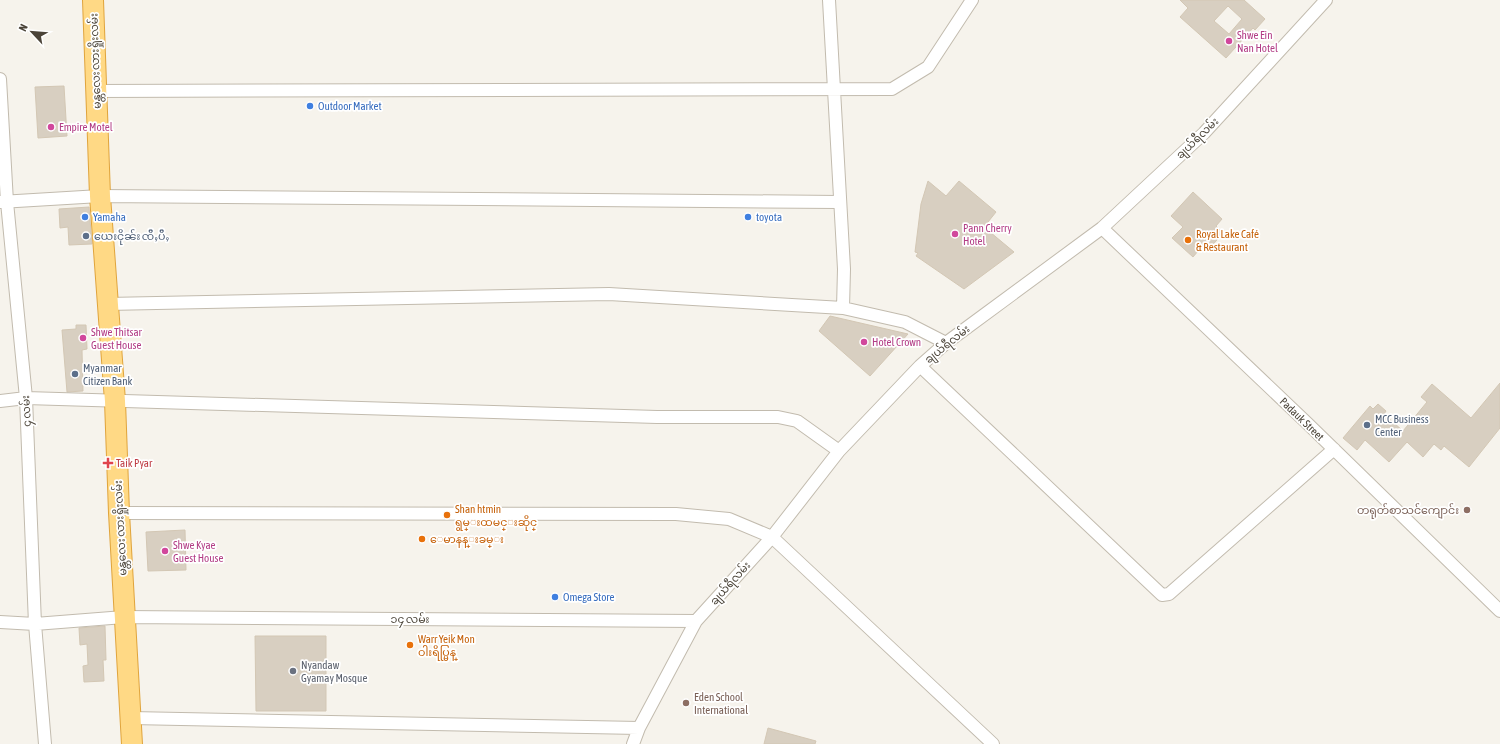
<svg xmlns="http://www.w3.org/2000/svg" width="1500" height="744" font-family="'Asap Condensed','Noto Sans Myanmar',sans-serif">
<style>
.building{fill:#d8cfc1;stroke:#d3c7b4;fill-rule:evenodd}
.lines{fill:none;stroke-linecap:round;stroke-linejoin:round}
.minor-casing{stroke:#c2bbae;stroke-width:14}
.trunk-casing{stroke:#e0a43c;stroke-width:22}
.minor{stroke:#fff;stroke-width:12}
.trunk{stroke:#ffd985;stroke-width:20}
.hotel-dot{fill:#d1479c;stroke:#fff;stroke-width:1.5}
.shop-dot{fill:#3f7fe0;stroke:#fff;stroke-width:1.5}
.service-dot{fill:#5c6f8a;stroke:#fff;stroke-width:1.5}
.food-dot{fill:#e8710a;stroke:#fff;stroke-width:1.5}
.health-dot{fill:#e0444e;stroke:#fff;stroke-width:1.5}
.education-dot{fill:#8d6e63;stroke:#fff;stroke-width:1.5}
.worship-dot{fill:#6b7280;stroke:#fff;stroke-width:1.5}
.labels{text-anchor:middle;stroke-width:3.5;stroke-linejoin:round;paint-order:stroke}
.hotel-label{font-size:11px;fill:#b23c85;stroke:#fff;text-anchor:start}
.street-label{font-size:11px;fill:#4b4439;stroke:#fff}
.shop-label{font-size:11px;fill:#366cbe;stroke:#fff;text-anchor:start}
.food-label{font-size:11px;fill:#c56008;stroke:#fff;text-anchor:start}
.service-label{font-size:11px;fill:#4e5e75;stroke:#fff;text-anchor:start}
.health-label{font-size:11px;fill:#be3a42;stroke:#fff;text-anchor:start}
.education-label{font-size:11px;fill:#785e54;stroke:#fff;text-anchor:end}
.worship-label{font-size:11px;fill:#5b616d;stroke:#fff;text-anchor:start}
</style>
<rect width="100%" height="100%" fill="#f6f3ec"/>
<path class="building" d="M1180,0H1244L1265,19L1255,30L1253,28L1226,58L1180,17L1188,8ZM1228,6L1242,19L1229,34L1214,21Z
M64,86L67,136L38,138L35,87Z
M928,181L946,196L959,181L996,212L984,227L1014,252L964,289L916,256L918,253L915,252L921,204Z
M1193,192L1222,219L1216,226L1223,233L1209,249L1204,244L1193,257L1172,238L1183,227L1171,216Z
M89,207L92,244L69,245L68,227L60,228L59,209Z
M830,316L908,334L870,376L819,331Z
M76,325H86L87,349L82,350L83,391L67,392L62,330L76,329Z
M1500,383V428L1469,467L1444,446L1441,450L1434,444L1423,457L1407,442L1389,462L1365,440L1357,450L1343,438L1370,406L1373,409L1378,404L1386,411L1384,414L1403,431L1427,402L1421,397L1432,384L1471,418Z
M185,530L186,570L148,571L146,532Z
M105,626L106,660H103L104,681L84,682L83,666L88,665L87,644L80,645L79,628Z
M255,636H326V711H256Z
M768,728L816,741L815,744H764Z"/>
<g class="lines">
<defs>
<path id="minor" d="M829,0L844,269L843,308L905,322L946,343
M0,79L7,202L26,398L35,624L45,744
M95,91L892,89L928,67L972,0
M0,202L100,196L839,202
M1102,228L1307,423L1500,611
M107,304L609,294L843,308
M920,366L1162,595L1169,594L1334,449
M0,401L26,398L657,417H778L797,421L839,451
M119,513L676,514L729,519L772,537L993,744
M0,622L35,624L124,617L696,621
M131,718L639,728
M633,744L639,728L696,621L772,537L839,451L920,366L946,343L1102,228L1204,133L1326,0"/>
<path id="trunk" d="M93,0L100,196L115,401L119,513L132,744"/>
</defs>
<use href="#minor" class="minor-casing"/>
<use href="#trunk" class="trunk-casing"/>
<use href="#minor" class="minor"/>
<use href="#trunk" class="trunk"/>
</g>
<g class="hotel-dot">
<circle cx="1229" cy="41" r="4"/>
<circle cx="51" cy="127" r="4"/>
<circle cx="955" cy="234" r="4"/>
<circle cx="83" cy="338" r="4"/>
<circle cx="864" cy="342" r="4"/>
<circle cx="165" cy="551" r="4"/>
</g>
<g class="shop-dot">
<circle cx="310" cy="106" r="4"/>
<circle cx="85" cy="217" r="4"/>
<circle cx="748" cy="217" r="4"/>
<circle cx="555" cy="597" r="4"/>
</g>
<g class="service-dot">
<circle cx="86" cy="236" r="4"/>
<circle cx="75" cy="374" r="4"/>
<circle cx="1367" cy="425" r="4"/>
</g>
<g class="food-dot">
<circle cx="1188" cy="240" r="4"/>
<circle cx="447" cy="515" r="4"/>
<circle cx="422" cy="539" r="4"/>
<circle cx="410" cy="645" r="4"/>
</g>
<path class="health-dot" d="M106 457h4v4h4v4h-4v4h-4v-4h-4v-4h4z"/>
<g class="education-dot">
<circle cx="1467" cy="510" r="4"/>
<circle cx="686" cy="703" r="4"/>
</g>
<circle class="worship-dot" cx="293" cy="671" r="4"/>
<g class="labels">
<g class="hotel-label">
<text x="1237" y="39">Shwe Ein<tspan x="1237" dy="13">Nan Hotel</tspan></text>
<text x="59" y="131">Empire Motel</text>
<text x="963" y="232">Pann Cherry<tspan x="963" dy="13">Hotel</tspan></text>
<text x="91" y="336">Shwe Thitsar<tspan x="91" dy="13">Guest House</tspan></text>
<text x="872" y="346">Hotel Crown</text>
<text x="173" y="549">Shwe Kyae<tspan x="173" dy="13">Guest House</tspan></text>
</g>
<g class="street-label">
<text transform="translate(95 61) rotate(-92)" y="4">မန္တလေး လားရှိုးလမ်း</text>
<text transform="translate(1197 138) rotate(-44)" y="4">ချယ်ရီလမ်း</text>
<text transform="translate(947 344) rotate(-39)" y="4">ချယ်ရီလမ်း</text>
<text transform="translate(26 411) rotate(-93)" y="4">၄ လမ်း</text>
<text transform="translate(1302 419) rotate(44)" y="4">Padauk Street</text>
<text transform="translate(120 528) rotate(-93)" y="4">မန္တလေး လားရှိုးလမ်း</text>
<text transform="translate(730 583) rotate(-48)" y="4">ချယ်ရီလမ်း</text>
<text x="410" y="623">၁၄ လမ်း</text>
</g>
<g class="shop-label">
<text x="318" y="110">Outdoor Market</text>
<text x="93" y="221">Yamaha</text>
<text x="756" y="221">toyota</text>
<text x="563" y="601">Omega Store</text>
</g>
<g class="food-label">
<text x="1196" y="238">Royal Lake Café<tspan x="1196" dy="13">&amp; Restaurant</tspan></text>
<text x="455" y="513">Shan htmin<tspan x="455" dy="13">ရွမ္းထမင္းဆိုင္</tspan></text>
<text x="430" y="543">ေမာနန္းခမ္း</text>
<text x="418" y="643">Warr Yeik Mon<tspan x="418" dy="13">ဝါးရိပ္မြန္</tspan></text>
</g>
<g class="service-label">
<text x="94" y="240">ယေးငိုၼ်း ၸီႇပီႇ</text>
<text x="83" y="372">Myanmar<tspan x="83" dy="13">Citizen Bank</tspan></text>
<text x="1375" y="423">MCC Business<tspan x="1375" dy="13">Center</tspan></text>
</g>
<g class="health-label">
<text x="116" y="467">Taik Pyar</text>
</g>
<g class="education-label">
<text x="1459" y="514">တရုတ်စာသင်ကျောင်း</text>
<text x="694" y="701" text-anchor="start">Eden School<tspan x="694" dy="13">International</tspan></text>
</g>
<g class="worship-label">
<text x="301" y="669">Nyandaw<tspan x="301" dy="13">Gyamay Mosque</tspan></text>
</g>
</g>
<g transform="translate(32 32) rotate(296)" stroke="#ffffff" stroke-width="3" paint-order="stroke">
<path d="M0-3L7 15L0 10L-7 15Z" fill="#4b4439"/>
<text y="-6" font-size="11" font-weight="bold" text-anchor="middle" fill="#4b4439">N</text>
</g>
</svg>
